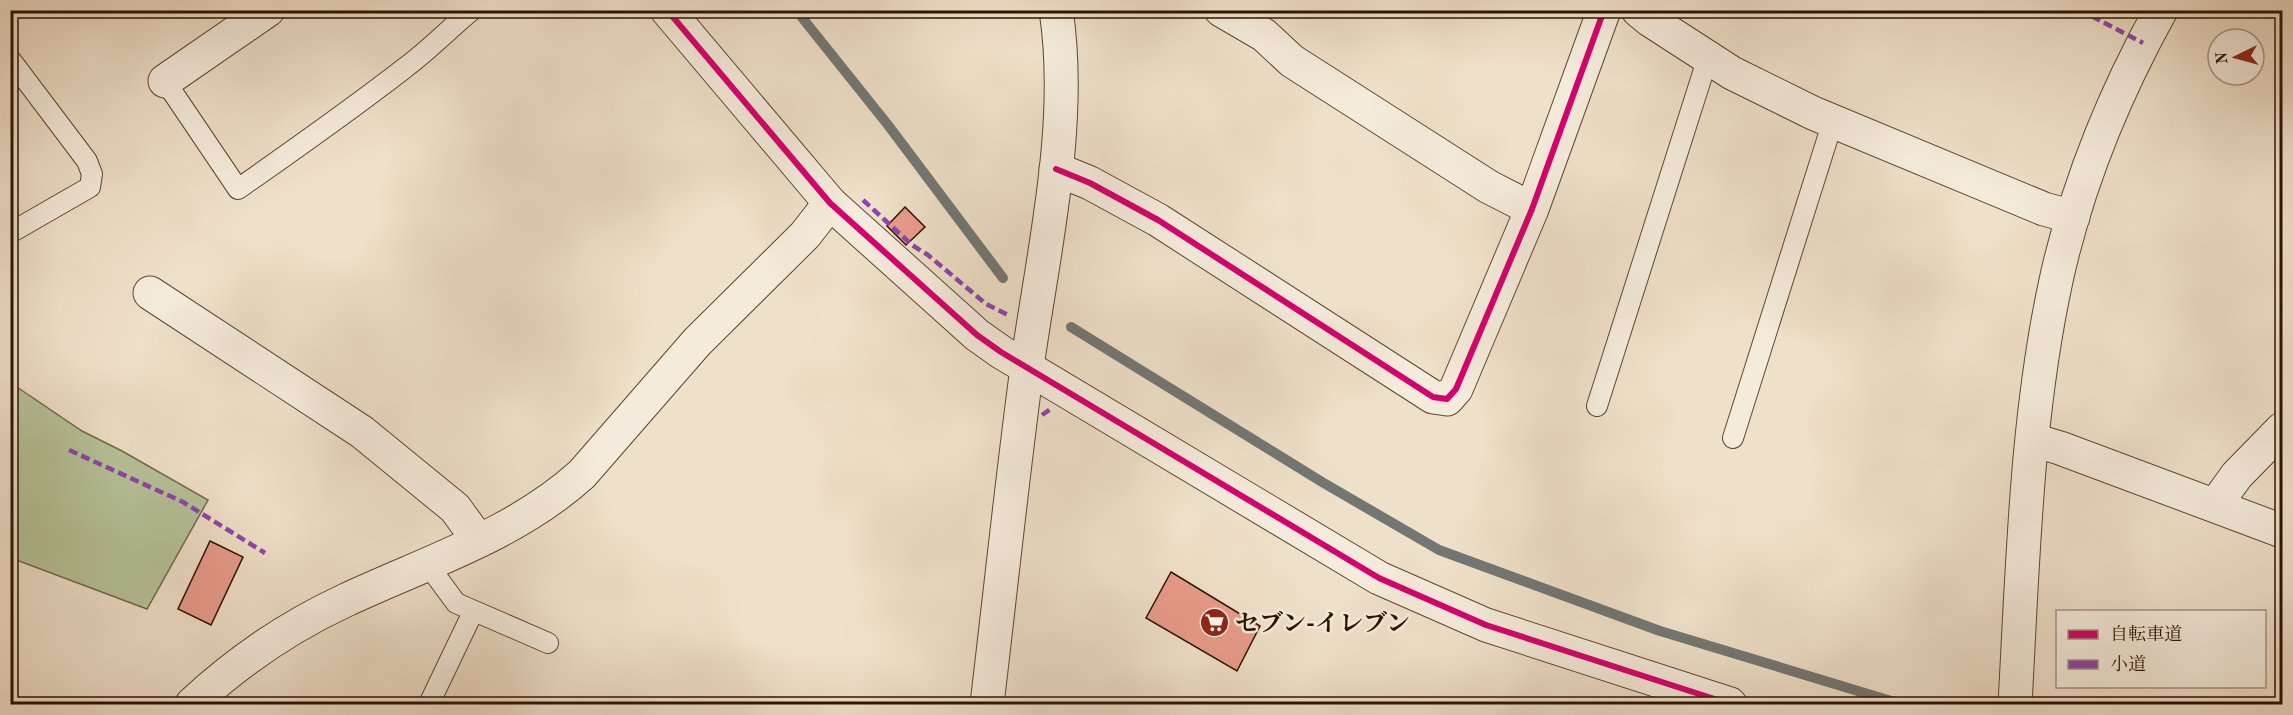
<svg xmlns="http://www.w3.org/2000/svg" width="2293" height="715" font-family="'Old Standard TT','Noto Serif JP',serif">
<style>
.green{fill:#b6c399;stroke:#716a4c;stroke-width:1.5}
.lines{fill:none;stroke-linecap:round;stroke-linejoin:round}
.stream{stroke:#727774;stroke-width:10}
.building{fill:#e89c8b;stroke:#2c1200;stroke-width:1.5}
.service-casing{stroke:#5d4632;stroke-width:22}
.minor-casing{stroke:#5d4632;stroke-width:35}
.tertiary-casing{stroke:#5d4632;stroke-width:35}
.service{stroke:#f5ebdc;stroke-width:20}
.minor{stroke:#f5ebdc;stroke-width:33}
.tertiary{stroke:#f5ebdc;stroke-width:33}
.quiet{stroke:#8e44ad;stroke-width:4.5;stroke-dasharray:9 4.5;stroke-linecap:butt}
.cycleway-casing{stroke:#f5ebdc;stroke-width:10}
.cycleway{stroke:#d6006c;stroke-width:6}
.labels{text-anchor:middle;stroke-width:5;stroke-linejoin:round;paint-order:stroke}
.poi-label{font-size:24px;font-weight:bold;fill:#2c1200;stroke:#f5ebdc;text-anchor:start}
</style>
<rect width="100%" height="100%" fill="#efe0c9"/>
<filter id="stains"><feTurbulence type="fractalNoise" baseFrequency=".00333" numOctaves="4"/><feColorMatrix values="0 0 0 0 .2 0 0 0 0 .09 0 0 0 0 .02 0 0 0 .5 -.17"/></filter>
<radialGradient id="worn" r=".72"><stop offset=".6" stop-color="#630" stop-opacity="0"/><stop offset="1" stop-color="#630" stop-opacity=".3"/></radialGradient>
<path class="green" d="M11,383L82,431L122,451L208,500L147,609L11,558Z"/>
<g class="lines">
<path class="stream" d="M796,10L888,125L1003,278
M1071,327L1322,482L1439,550L1660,631L1901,704"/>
</g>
<path class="building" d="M905,207L925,227L906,245L887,226Z
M210,541L243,557L211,625L178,609Z
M1171,572L1260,626L1237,671L1146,618Z"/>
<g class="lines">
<defs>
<path id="service" d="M10,59L87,161L92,174L90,187L10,233
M165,81L238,189C295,149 351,110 406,67C429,50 449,29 472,10
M1597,406L1708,57
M1733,438L1833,121
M428,565L456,603L548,643
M429,704L473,612"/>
<path id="minor" d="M1221,10L1264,35L1292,61L1489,187L1532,209
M1638,10L1650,20L1732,73L1813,113L2044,209L2073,217
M165,81L268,10
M1056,169L1090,183L1158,220L1433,397L1447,399L1456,389L1532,209L1604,10
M150,293L362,432L455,508L479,541
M2033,440L2060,448L2282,531
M2216,504L2237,475L2282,429
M192,704C237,662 290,626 346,600C427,562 515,535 582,474L697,342L805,235L830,203"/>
<path id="tertiary" d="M667,10L830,203L977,335L1001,352L1379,578L1486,625L1730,704
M987,704C1001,587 1013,470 1029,353C1045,244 1073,120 1056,10
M2015,704C2023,562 2026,416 2057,276C2078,183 2115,93 2161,10"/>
</defs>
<use href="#service" class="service-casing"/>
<use href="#minor" class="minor-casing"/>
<use href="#tertiary" class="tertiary-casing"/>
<use href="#service" class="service"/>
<use href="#minor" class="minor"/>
<use href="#tertiary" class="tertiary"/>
<path class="quiet" d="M2080,10L2143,43
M863,200L912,245L928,255L986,304L1010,316
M1042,415L1052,408
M69,450L183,502L265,553"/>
<defs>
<path id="cycleway" d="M667,10L830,203L977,335L1001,352L1379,578L1486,625L1730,704
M1056,169L1090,183L1158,220L1433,397L1447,399L1456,389L1532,209L1604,10"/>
</defs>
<use href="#cycleway" class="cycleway-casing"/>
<use href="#cycleway" class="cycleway"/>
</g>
<defs>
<symbol id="supermarket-disc" viewBox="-11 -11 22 22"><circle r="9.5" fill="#8f2418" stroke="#f5ebdc"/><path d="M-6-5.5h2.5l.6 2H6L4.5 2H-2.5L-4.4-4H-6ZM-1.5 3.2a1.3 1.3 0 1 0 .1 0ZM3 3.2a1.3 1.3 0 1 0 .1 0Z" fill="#fff"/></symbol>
</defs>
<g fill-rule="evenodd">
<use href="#supermarket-disc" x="1198" y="606" width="33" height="33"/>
</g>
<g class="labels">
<g class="poi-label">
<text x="1235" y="631">セブン-イレブン</text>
</g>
</g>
<rect width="2293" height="715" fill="none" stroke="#efe0c9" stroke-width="36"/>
<rect x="12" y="12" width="2269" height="691" fill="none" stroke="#2c1200" stroke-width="3"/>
<rect x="18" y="18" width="2257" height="679" fill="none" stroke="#2c1200" stroke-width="1.5"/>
<rect x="2056" y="610" width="210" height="78" fill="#f5ebdc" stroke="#a59484" stroke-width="1.5"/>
<rect x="2068" y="630" width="30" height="9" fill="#d6006c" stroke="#a59484" stroke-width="1.5"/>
<text x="2110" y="640" font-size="18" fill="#2c1200">自転車道</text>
<rect x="2068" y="660" width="30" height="9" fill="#8e44ad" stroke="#a59484" stroke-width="1.5"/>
<text x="2110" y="670" font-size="18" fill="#2c1200">小道</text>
<g transform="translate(2236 57) rotate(265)"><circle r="28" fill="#f5ebdc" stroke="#a59484" stroke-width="1.5"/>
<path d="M0-4.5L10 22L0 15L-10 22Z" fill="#8f2418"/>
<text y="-9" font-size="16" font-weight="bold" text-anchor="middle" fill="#2c1200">N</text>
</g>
<rect width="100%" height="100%" filter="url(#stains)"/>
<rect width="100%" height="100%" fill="url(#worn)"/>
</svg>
